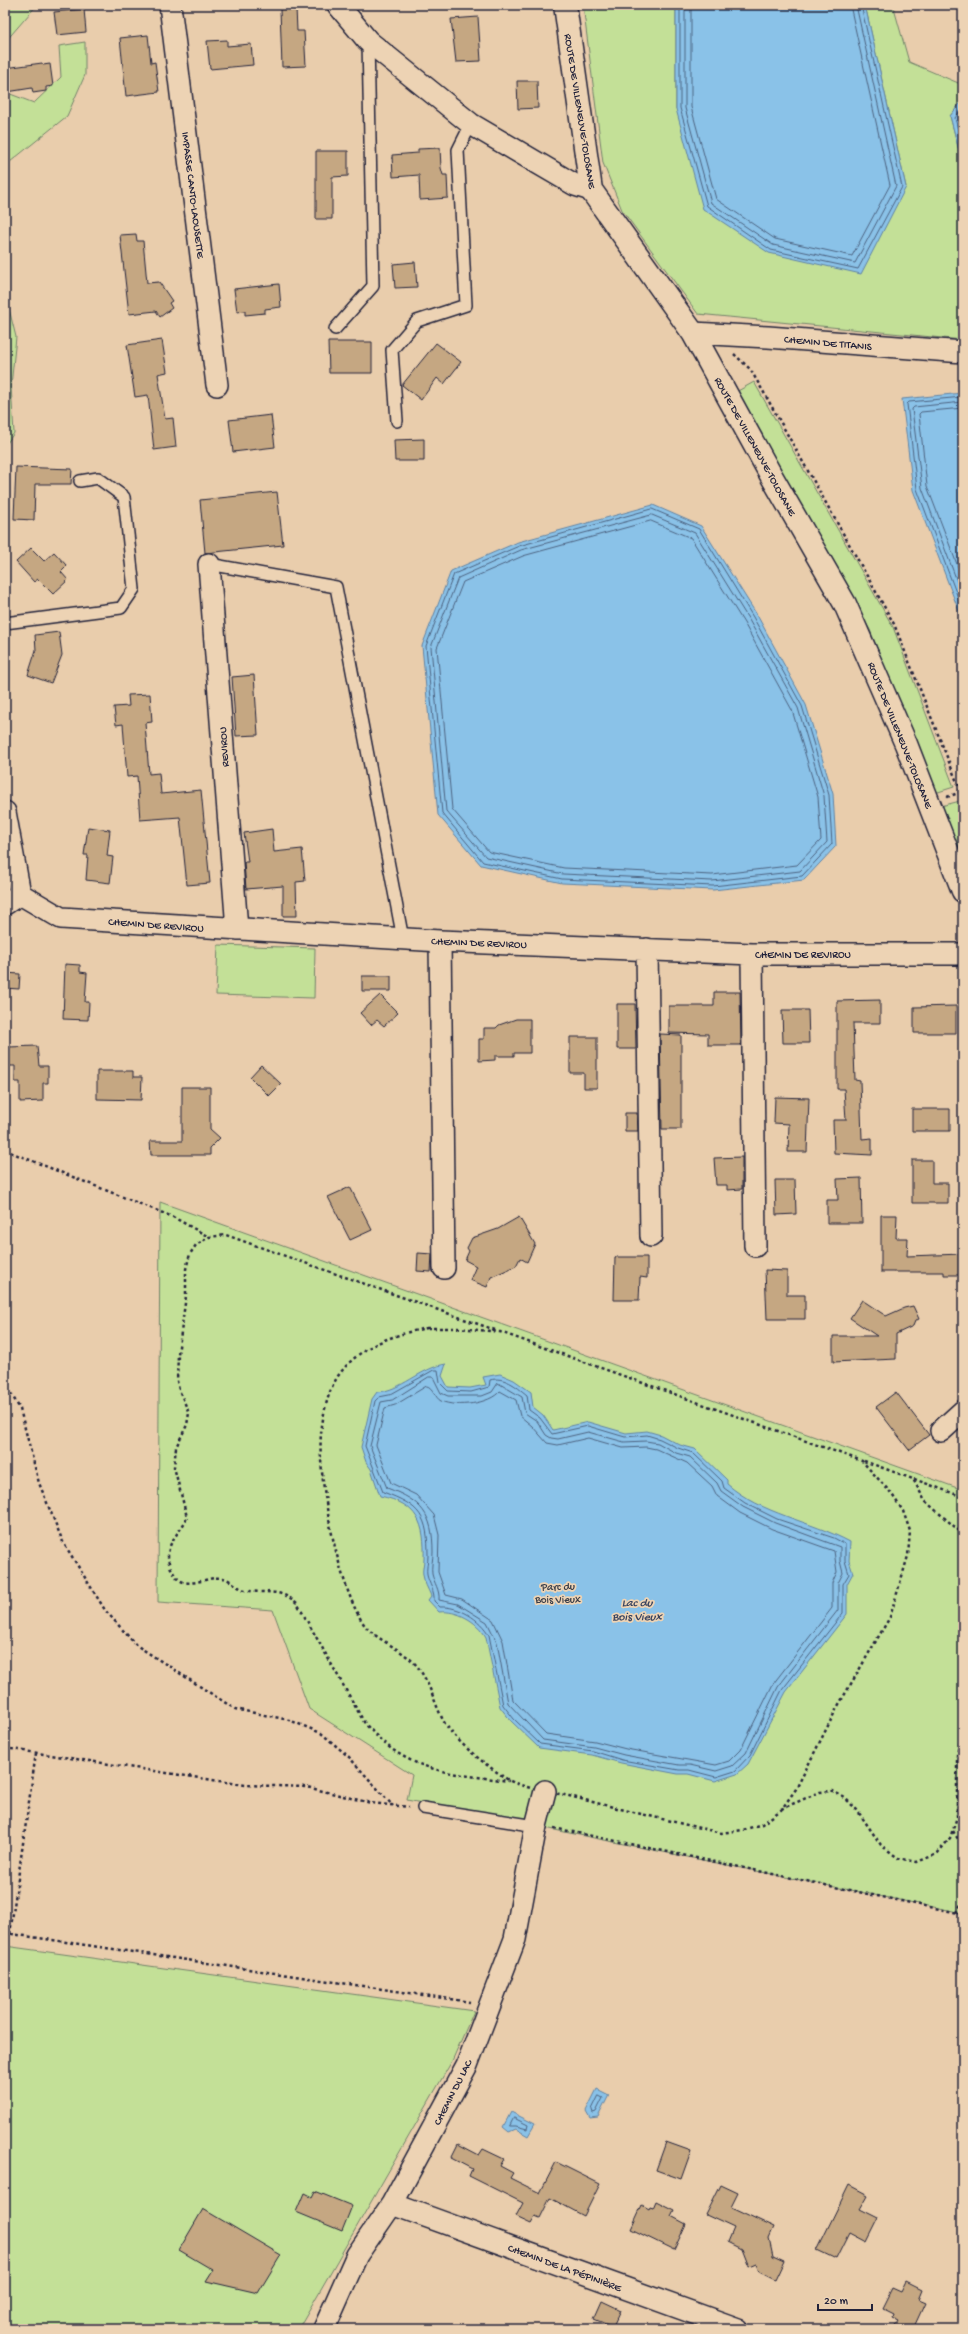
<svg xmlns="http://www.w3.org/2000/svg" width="968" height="2334" font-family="'Gochi Hand',sans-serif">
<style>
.green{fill:#c3e097;stroke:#728169}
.water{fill:#8ac2e8;stroke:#6082a3}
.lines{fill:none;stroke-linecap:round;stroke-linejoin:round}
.shore{stroke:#4c6280;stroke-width:1}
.building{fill:#c5a782;stroke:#22223b}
.lane-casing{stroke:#22223b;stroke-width:14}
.street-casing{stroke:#22223b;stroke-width:24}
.secondary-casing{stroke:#22223b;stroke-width:25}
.path{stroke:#22223b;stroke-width:2.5;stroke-dasharray:3 3;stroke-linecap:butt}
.lane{stroke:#edd3b4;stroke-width:11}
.street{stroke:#edd3b4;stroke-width:21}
.secondary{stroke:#edd3b4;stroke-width:22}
.labels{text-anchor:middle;stroke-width:3.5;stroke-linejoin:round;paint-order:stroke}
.street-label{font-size:11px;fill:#22223b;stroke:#edd3b4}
.park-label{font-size:11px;fill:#3a3e49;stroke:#edd3b4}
.water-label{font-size:12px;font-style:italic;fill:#37425e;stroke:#edd3b4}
</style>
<rect width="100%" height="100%" fill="#e9cdac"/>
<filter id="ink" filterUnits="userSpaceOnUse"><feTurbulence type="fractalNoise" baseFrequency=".025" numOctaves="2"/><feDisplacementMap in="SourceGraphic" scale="8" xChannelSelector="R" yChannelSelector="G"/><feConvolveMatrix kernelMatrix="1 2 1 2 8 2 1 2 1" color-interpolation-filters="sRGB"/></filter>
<g filter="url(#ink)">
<path class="green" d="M5,5H37L5,42Z
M583,5H676V109L906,187L865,5H893L909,62L963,85V100L950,116L963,166V340L698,314L622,210L603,163Z
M85,42V75L67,116L5,166V92L34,103L61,77L59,46Z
M5,293L16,337L11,386L14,433L5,446Z
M754,382L893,627L954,787L935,793L870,630L736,392Z
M960,801L963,808V864L941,806Z
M218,945L315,948L314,998L216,995Z
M160,1202L963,1490V1913L407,1800L412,1775L309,1709L273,1610L158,1602Z
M5,1946L474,2011L452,2061L298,2329H5Z"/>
<path class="water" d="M676,5H865L906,187L861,274L769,253L703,209L676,109Z
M963,100V166L950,116Z
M963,393V622L913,490L902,399Z
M653,505L701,526L757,615L806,705L833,794L836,846L804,880L713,890L562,883L481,865L438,815L422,646L451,571L518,542Z
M446,1364L442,1376L448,1387L470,1388L486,1385L483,1377L500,1374L514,1380L531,1392L533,1407L543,1415L553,1430L588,1422L626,1433L647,1431L661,1435L680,1445L695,1449L727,1480V1484C763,1515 809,1520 850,1542L849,1561L853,1573L847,1584V1614L786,1692L748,1764L737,1774L715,1781L688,1774H678L621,1763L592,1755L539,1748L511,1721L500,1707L486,1637C477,1621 457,1610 439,1612L428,1600L431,1596C428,1589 424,1582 423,1575C422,1570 424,1564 424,1559C425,1523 418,1504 380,1496L371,1469L366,1462L361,1447L372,1399L377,1392C401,1391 420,1368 446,1364Z
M597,2089L609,2095L598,2117L590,2118L586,2111Z
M511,2112L535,2124L528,2136L516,2129L509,2132L503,2127Z"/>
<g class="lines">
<path class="shore" d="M680,5V108L707,206L771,250L858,269L902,187L861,5
M685,5V108L711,203L773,245L855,263L896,186L856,5
M691,5V107L716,199L775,239L852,256L890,185L850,5
M963,107L955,118L963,150
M963,397L909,402L907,404L917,489L963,611
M963,402L914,407L912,409L922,488L963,597
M963,408L921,412L919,414L927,486L963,580
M652,509L699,529L753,617L802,706L829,795L832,844L802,876L713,886L562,879L483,862L442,813L426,646L454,574L519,546Z
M652,515L695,533L749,620L798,708L824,796L827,842L800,871L712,881L563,874L486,857L446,811L431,647L458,578L521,550Z
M651,521L691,538L744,623L792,710L818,797L821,840L797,865L712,875L564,868L489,852L452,809L437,648L463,582L523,556Z
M434,1370H438L440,1383L448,1391L471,1392L489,1387L490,1380C504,1376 516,1386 527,1395L529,1410L540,1418L552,1434L588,1426L625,1437L647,1435L660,1439L678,1448L693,1453L722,1481L724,1488L745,1503L777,1519L834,1538L845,1544V1561L849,1574L843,1584V1613L782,1690L750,1755L735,1771L716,1777L689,1770H679L622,1760L593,1751L540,1744L514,1719L503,1705L489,1635C480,1619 459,1606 440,1607L434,1601C435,1591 429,1584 427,1575C426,1569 428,1562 428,1556C428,1516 421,1506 383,1492L365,1446L375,1401L379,1397L389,1395Z
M429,1377H433L441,1393L448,1396H482L492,1392L498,1383L522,1397L525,1413L537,1421L546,1435L551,1438L558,1439L588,1432L624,1442L646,1441L658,1443L676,1453L690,1457L717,1483L721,1491L743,1507L775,1523L840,1547V1561L843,1573L838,1583V1610L778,1687L746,1753L732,1766L716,1771L690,1765H679L624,1755L594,1747L543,1740L508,1703L497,1642L487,1622L458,1604L439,1600C440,1590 434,1583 432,1574C431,1567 433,1559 433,1552C433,1514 422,1501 387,1488L370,1446L381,1402L392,1400Z
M427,1386C433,1387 435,1398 441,1401C456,1408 490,1404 500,1391L516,1400L520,1416L532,1426L547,1443L558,1445L588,1438L623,1448L646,1447L656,1449L687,1463L712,1486L717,1496L740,1513L772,1529L834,1551L837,1572L832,1583V1608L773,1684L741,1749L729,1761L716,1765L626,1749L595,1741L546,1734L513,1700L503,1641L493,1620L462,1599L446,1595L438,1572L439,1535L434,1515L416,1495L391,1483L376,1445L385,1408L395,1405Z
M599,2096L603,2098L596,2112L593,2113L592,2110Z
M514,2118L528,2125L527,2129L516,2126H510Z"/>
</g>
<path class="building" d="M296,8L297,31H304L306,66L282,67L280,9Z
M84,9L86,32L57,35L54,12Z
M478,17L481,61L456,62L451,19Z
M148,35L151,63L155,62L159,92L126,96L120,38Z
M227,40V46L251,44L253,65L210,69L207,41Z
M42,63L43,65L50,64L53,86L46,87V91L33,93L32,88L7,92L5,68Z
M517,81H537L538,108L518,109Z
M440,148L441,168L443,175H447L448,198L420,200L419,175L393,177L392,155L418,153V149Z
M316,151H348V176L332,177V219H316Z
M136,234L137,241H143L147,283L159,282L172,301L169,303L172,308L160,317L156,311L129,314L120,235Z
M415,262L417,287L395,288L393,264Z
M279,284L281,307L265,309V313L245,315V311L237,312L234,289Z
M162,340L167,372L158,374L165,419L173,418L176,447L154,450L148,395L135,397L127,345Z
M328,342H372V373H329Z
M436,343L461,362L444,384L437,378L421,400L402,385Z
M271,415L275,447L233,452L229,420Z
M424,439V461H395L394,440Z
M16,467L72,469L71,484H35L34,520L14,519Z
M277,492L283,545L205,553L200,500Z
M31,548L44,561L54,552L67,566L61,572L68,580L53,594L38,579L34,582L16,562Z
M59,632L62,655L51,683L28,675L36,650L35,635Z
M254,675L258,735L236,736L232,677Z
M150,694L152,722L145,723L149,774L159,773L161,794L201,790L210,883L187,885L180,817L140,820L137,776L127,777L123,724L116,725L114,707L129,706L128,695Z
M88,827L110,830L107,856L113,857L110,883L86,880L88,855H84Z
M272,829L274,852L302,849L305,881L296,882L297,916H283V886L246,889L244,862H248L244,833Z
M65,964L80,965V972L87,973L85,1002H89L88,1020L63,1019Z
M5,973L20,974L19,989L5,988Z
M362,976H391V991H362Z
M714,992H740L741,1045H708V1034L669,1033V1006H714Z
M380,995L398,1013L384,1026L377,1020L371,1025L360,1013Z
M880,1000V1023H853L855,1080L860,1081L862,1139L872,1138V1155L834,1153L833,1120H846L844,1089H837V1001Z
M617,1004H635L636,1049H617Z
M956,1006V1033H914V1007Z
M782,1010H808L809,1043H783Z
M516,1019H530V1053H514V1056H495V1060L479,1061V1039H484V1028H496L499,1025Z
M660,1034L681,1035V1129H662Z
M570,1037H597V1088H584V1073H570Z
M37,1046L39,1066H48V1083H43V1101L20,1102V1082H15V1066H9L8,1047Z
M261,1065L281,1084L269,1096L250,1077Z
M97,1071H133V1077H142L141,1100L97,1099Z
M182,1087H210V1129L220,1138L210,1148V1155H151L150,1141H182Z
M775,1097L809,1098L807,1152H788L789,1124L774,1123Z
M912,1109H950V1131H912Z
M625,1113H637L638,1131H625Z
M742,1157V1189L727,1190V1185H716L714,1158Z
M912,1160H932V1183H948V1203H912Z
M861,1178L862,1223H827V1200H838L837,1179Z
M775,1180H795L796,1214L776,1215Z
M350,1187L372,1230L350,1240L328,1197Z
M881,1215H897L896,1238H908L907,1256L963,1254V1275H944V1272H881Z
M519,1217L535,1244L527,1262L520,1258L516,1266L491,1277L487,1287L470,1280L476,1266L465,1260L469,1251L467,1248L472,1238L498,1229Z
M418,1253L432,1254L431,1272L417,1271Z
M615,1257H647V1278L640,1277L639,1300H614Z
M765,1270L787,1271V1295H805V1319H767Z
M862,1300L886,1316L904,1308L913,1306L919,1319L915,1321L913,1326L896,1334V1359L833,1362V1336H877L850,1318Z
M896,1392L929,1435L909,1450L876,1407Z
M666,2142L691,2151L681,2179L656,2170Z
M458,2144L479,2155L483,2149L504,2159L500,2166L513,2173L510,2178L540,2193L556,2162L600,2184L584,2216L550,2198L540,2218L535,2216L531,2223L516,2216L523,2203L469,2176L472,2169L451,2158Z
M721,2185L738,2193L731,2207L774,2227L769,2238L773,2256L784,2261L775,2280L759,2272L756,2264L749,2267L742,2249L728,2242L734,2228L706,2215Z
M849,2185L868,2195L860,2209L878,2218L866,2242L849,2233L836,2259L817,2250Z
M315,2191L352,2206L342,2231L296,2212L304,2193L312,2197Z
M656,2201L674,2210L671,2216L686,2224L674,2250L631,2229L642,2205L649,2209L650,2207L653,2208Z
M203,2209L281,2255L258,2293L206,2281L213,2270L179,2250Z
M906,2282L922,2290L918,2300L925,2303L913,2329H904L896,2325L899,2320L893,2317L894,2314L882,2308L892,2288L901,2292Z
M602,2301L621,2310L613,2327L594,2319Z"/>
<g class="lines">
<defs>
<path id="lane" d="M335,329L373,286L368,41
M397,421L392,350L417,321L466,305L458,150L471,124
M209,564L336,587L403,939
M5,623L121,608L134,589L124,497L98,478L80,481
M423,1808L536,1826"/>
<path id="street" d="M170,5L217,385
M338,5L368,41L471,124L575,185L591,190
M693,333L768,337L963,352
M209,564L237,929
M5,812L20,894
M5,904L20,894L61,918L440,941L752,954H963
M440,941L444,1268
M647,949L651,1236
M752,954L755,1246
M941,1431L963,1411
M392,2204L738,2329
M324,2329L357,2255L392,2204L467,2065L515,1939L536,1826L545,1791"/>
<path id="secondary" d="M565,5L591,190L693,333L772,477L845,604L906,744L963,891"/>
</defs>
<use href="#lane" class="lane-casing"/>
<use href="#street" class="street-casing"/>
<use href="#secondary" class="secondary-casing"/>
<path class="path" d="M734,354L750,369L763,391L894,624L961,792
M947,797L961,792L963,797
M5,1150L173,1217L209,1237
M427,1328H458L500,1332L862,1461L891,1493L903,1511L910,1531L908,1556L890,1617L838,1706L796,1789L781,1810L762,1824L743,1830L721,1833C670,1821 620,1809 569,1796C552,1792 521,1788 507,1779C486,1765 455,1742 443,1720C434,1702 430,1683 417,1666C404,1650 377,1640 366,1627C339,1593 317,1476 321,1434C323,1415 327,1393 338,1376C359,1346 392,1335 427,1328Z
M495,1330L226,1235L209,1237L196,1245L190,1254L186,1269V1296L178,1354L177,1381L179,1390L189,1413L187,1425L176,1447L174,1467L187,1517C182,1531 169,1539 168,1555C168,1561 170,1567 173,1572C184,1594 206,1575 223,1578C232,1580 237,1588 245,1590C266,1595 278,1587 297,1603L364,1722C405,1773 449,1773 509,1781
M5,1383L20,1409L39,1483L63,1542L105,1610L136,1645L235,1709L289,1720L321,1733L349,1757L393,1806
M864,1461L913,1479L925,1501L963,1534
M914,1479L963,1497
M5,1748L245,1785L307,1787L371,1803L409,1807
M781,1809L820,1792L833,1791L845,1798L857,1810L881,1845L898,1858L917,1862L937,1854L950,1838L957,1817V1754L963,1732
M554,1828L963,1914
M953,1831L963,1847
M957,1913L963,1899
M5,1933L470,2002
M10,1934L36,1753"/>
<use href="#lane" class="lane"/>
<use href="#street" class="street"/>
<use href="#secondary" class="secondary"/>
</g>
</g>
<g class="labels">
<g class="street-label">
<text transform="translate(581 111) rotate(81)" y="4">ROUTE DE VILLENEUVE-TOLOSANE</text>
<text transform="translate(194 195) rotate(83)" y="4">IMPASSE CANTO-LAOUSETTE</text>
<text transform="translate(828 342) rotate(5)" y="4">CHEMIN DE TITANIS</text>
<text transform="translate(756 446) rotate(61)" y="4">ROUTE DE VILLENEUVE-TOLOSANE</text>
<text transform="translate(901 735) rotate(68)" y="4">ROUTE DE VILLENEUVE-TOLOSANE</text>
<text transform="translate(223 747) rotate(-94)" y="4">REVIROU</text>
<text transform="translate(156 924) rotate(4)" y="4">CHEMIN DE REVIROU</text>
<text transform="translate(479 942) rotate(2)" y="4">CHEMIN DE REVIROU</text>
<text x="803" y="958">CHEMIN DE REVIROU</text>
<text transform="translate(452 2092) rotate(-63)" y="4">CHEMIN DU LAC</text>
<text transform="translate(565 2267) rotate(20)" y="4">CHEMIN DE LA PÉPINIÈRE</text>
</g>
<g class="park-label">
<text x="558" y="1590">Parc du<tspan x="558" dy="13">Bois Vieux</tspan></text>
</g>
<g class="water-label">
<text x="637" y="1606">Lac du<tspan x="637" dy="14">Bois Vieux</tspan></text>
</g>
</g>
<rect width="968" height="2334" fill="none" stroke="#edd3b4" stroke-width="20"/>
<rect x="10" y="10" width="948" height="2314" fill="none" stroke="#22223b" stroke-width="1.5" filter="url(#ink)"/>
<path d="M818 2304v6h54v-6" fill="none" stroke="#22223b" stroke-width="2"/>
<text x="824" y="2304" font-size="12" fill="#22223b" stroke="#edd3b4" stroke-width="3" paint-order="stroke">20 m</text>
</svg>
